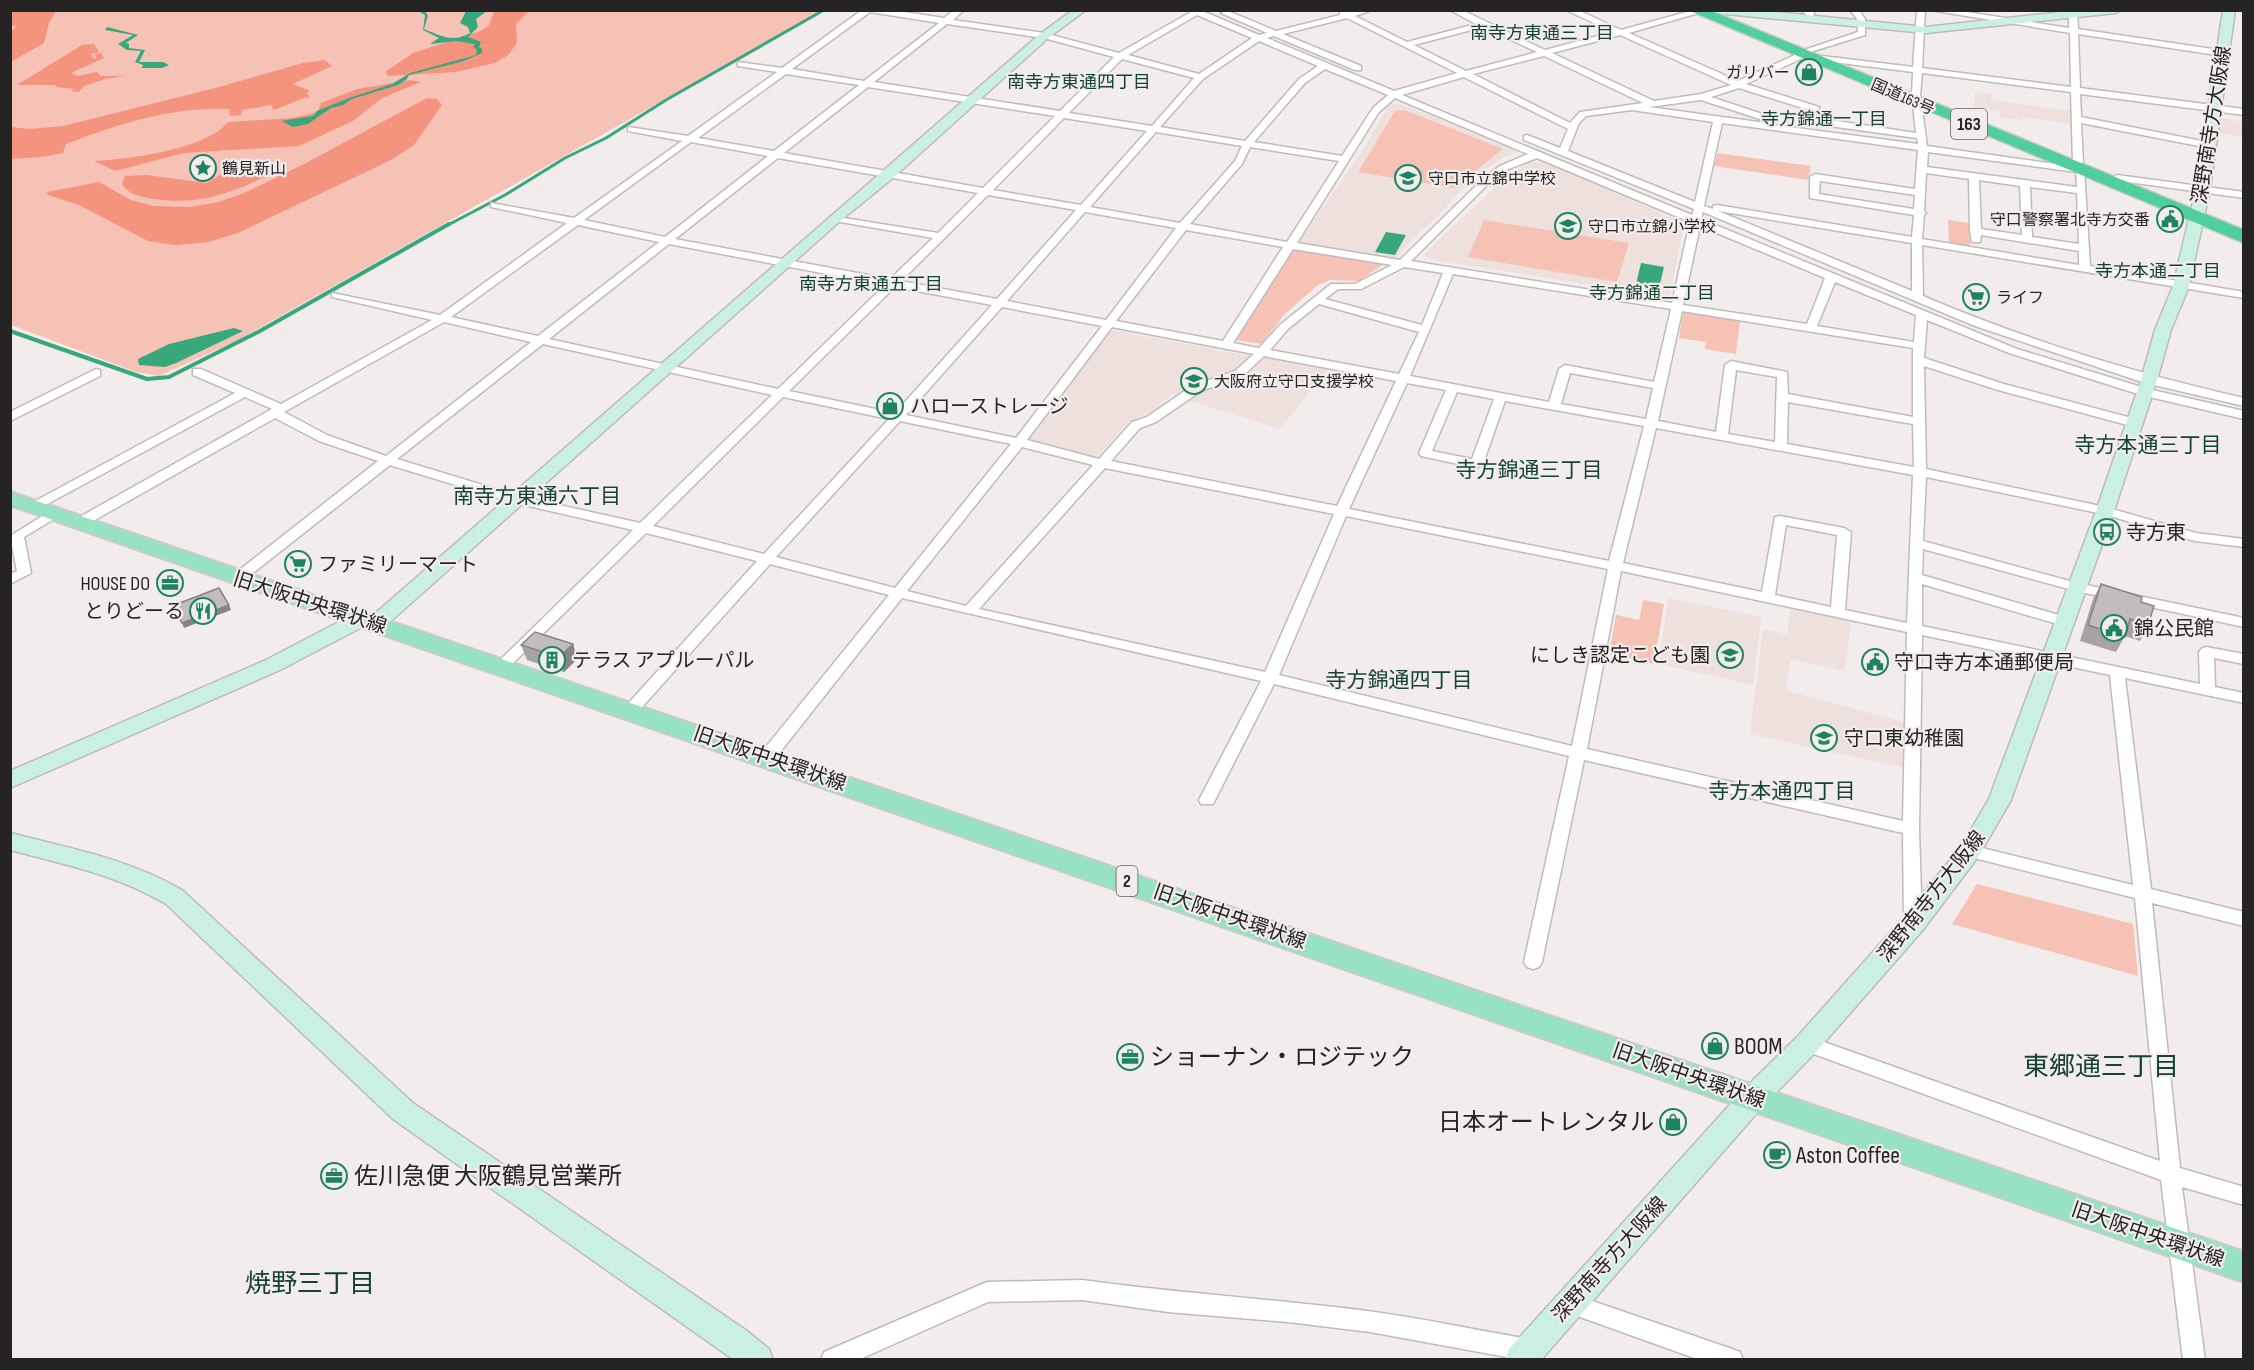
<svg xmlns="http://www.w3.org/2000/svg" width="2254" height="1370" font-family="'Sofia Sans Condensed','Noto Sans JP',sans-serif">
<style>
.built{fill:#eee0dd}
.green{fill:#f7c2b6}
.forest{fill:#f4947f}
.water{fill:#38a87c}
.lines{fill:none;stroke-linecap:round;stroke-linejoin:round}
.stream-far1{stroke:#38a87c;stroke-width:3}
.stream{stroke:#38a87c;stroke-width:4}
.street-casing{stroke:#c0bbba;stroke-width:3}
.secondary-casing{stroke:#c0bbba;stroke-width:3}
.primary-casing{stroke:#cbcaca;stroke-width:4}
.highway-casing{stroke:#cbcaca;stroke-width:3}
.street{fill:#fff;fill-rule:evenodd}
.secondary{fill:#caf0e1;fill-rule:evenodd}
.primary{fill:#96e2c3;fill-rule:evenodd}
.highway{fill:#50ce9b;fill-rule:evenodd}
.wall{fill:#a7a3a2}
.shaded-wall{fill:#888484}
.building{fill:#c2bdbc;stroke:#888484;stroke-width:1.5}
.labels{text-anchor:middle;stroke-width:4.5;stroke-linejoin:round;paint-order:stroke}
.far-poi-label{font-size:16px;fill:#252323;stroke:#f2edec;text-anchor:start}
.far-street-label{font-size:16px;fill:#252323;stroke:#f2edec}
.far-neighbourhood-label{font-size:18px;fill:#154330;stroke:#f2edec}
.shield{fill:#f2edec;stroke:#62605f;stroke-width:1.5}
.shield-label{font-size:18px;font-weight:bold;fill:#252323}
.street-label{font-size:20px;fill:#252323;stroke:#f2edec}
.poi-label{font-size:20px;fill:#252323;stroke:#f2edec;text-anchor:start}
.neighbourhood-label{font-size:21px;fill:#154330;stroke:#f2edec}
.near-poi-label{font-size:24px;fill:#252323;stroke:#f2edec;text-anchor:start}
.near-neighbourhood-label{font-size:26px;fill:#154330;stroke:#f2edec}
</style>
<rect width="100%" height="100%" fill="#f2edec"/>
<path class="built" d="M1975,92L1991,94V100L2071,111V124L2023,117V120L2000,117V111L1974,107Z
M1399,103L1521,151L1501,159L1469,181L1442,212L1411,241L1396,259L1299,242L1366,145L1389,105Z
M2222,118L2243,122V137L2219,133Z
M1533,162H1545L1684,223L1670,297L1433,260L1423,255L1499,184L1521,166Z
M1113,330L1244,355H1271L1330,366L1280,429L1171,395L1151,412L1129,421L1099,455L1091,456L1027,442L1024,439L1107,331Z
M1668,598L1761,617L1753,685L1659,664Z
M1791,608L1851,620L1845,671L1791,659L1785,690L1907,723L1905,768L1750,734L1763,629L1787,634Z"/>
<path class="green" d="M10,11H821L238,340L159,376L136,372L11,325Z
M1405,110L1503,149L1454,188L1358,172L1395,111Z
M1718,153L1811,166L1808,180L1714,166Z
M1484,220L1629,243L1617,282L1468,257Z
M1948,220L1969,223L1970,247L1949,244Z
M1295,249L1384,264L1359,281L1330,280L1318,285L1286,313L1261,344L1236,340L1258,301Z
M1683,311L1740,320L1736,354L1705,349L1706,342L1679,338Z
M1643,600L1664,604L1654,664L1609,654L1616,615L1639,620Z
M1977,884L2133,924L2138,976L1952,924Z"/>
<path class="forest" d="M11,10L56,11L49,23L44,43L11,62V30L17,27L11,25Z
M494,11H529L516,24L517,43L508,55L495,63L456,72L388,76L385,72L413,53L481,31L489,25Z
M94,44L99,52L91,54L94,59L96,58L95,54L101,53L104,58L71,73L78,76L97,72L101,76H124L105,79L84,86L79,92L71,91L74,89L55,87L56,85H17L82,45Z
M325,60L332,66L293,84L309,90L307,93L310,97C296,99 286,107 273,110L271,105L242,110L241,115L230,116L229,109C173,106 118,124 66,144L63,153L41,157L11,159V127L29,129L63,126L219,87L303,63Z
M410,80L421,82L382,98L353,121L299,146L184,153L115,171L94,161C129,159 205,150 228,122L292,118L318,112L321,103L357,89Z
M427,98L437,99L442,105L414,145L391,160L238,233L208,242L191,244L175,245L148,241L79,205L48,195L47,192L99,182L131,200L154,206L190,207L218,202L244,193L304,164Z
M290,165C243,187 207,207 154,199C141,197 129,195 122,184L125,176L147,175L207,183L226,171Z"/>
<path class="water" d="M425,11L428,16L424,29C441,36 453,43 470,33L468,27L460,23L466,11H487L476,19L478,27L468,37L481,42L479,47L482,49V53L464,61L409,75L407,79L398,85L352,99L343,105L331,108L308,124L293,127L281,121L313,116L317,111L349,98L392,84L410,73L476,55L477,50L473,47L475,44L456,41L430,44L439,38L423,30L425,15L420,12Z
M107,27L138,35L126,43L129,44V48L145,50L139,62H163L169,65L162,68H142L143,65L135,62L141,51L127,50L118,44L133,35L105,30Z
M1386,232L1406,235L1395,255L1375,252Z
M1641,263L1664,267L1659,288L1636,284Z
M234,328L243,331L176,363L165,367L139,365L138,359L169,344Z"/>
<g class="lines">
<path class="stream-far1" d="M446,226L505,195L565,158L606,138L666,100L824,10"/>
<path class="stream" d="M10,331L147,379L169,377L260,331L449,224"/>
<defs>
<path id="street" d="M862,10H891L944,18L954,10H964L953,20L1044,33L1119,53L1191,12L1188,10H1200L1259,35L1267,33L1221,13L1228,11L1276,31L1340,15V11C1350,11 1361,10 1372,10L1355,16L1407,42L1476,24L1450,10H1462L1545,50L1613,32L1566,10H1578L1621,30L1694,10H1709L1629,33L1738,81L1799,53H1805V57L1746,84L1819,107V111L1813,115L1830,120L1916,133L1912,95L1913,72L1825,61L1821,58L1822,56L1913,67L1917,10H1925L1922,68L2071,87L2070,33L1930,10H1954L2069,28V10H2077L2078,29L2226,51V55L2223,56L2078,34L2080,88L2244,109V115L2080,94L2081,117L2212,143L2214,145L2209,148L2081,123L2083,162L2078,165L2073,162L2071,92L1922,73L1920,95L1927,146L2084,168L2090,266L2244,292V298L1922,245L1923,296C2026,340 2134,373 2244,398V406L2145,383L1975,326L1703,212L1701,219L2017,349L2148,389L2244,411V419L2141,395L2009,353L1927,320L1924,358L2004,384L2139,420L2141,423L2139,426H2131L1998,390L1924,366L1926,469L2105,507L2196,533L2244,539V547L2195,541L2103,514L1926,477L1923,541L2077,583L2244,618V627L2076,591L1923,549L1922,575L2069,618L2071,621L2064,626L1922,584V626L2200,684L2199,652L2201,649L2206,647L2244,654V664L2214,658L2215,687L2244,693V703L2125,678L2151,889L2244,912V926L2152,903L2180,1168L2244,1187V1205L2182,1187L2205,1360H2183L2161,1180L1800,1049L1798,1044L1800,1039L1807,1036L2160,1161L2135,898L1970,857L1964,855L1962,851L1964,847L1970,845L2133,885L2110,675L1922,635L1919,829L1922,924L1919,929L1913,931L1907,929L1904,924L1903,833L1584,760L1542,962L1539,967L1533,969L1527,967L1524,962L1569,756L1274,684L1215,800L1213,804H1201L1199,800L1261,681L902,598L773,761H761L759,757L761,753L889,595L770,564L635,715L630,716L622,711L625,707L757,561L646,533L506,670L501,672L494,667L496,664L633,530L511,502L390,465L243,581H233L231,578L233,575L378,461L319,441L275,418L86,525H76L74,522L76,519L272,409L245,397L38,509L33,510L26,506L235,393L193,375V369H201L281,404L432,320L332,297V293L440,315L567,223L491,207V203L574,218L682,141L628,131V127L688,136L777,72L738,66V62L782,68ZM870,12L939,23L864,81L792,69ZM1197,15L1252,38L1199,74L1128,55ZM1347,18L1457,73L1394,91L1267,38L1274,36L1355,70H1361V66L1283,34ZM947,24L1044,38L1114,57L1060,111L874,82ZM1483,27L1537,52L1466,71L1414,45ZM1620,35L1731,85L1701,94L1654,101L1552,53ZM1259,41L1318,66L1299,79L1245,141L1160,127L1203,79ZM1544,56L1643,103L1580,112L1570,123L1473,74ZM1122,59L1194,78L1152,126L1069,113ZM1325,69L1388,95L1373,108L1342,156L1254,142L1305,83ZM786,74L859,85L774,151L698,138ZM1464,77L1568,129L1560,148L1527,135L1524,136V140L1694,209L1692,215L1402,95ZM868,87L1055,116L983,188L784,153ZM1739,88L1809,110L1804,113H1798V117L1829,126L1917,138L1918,144L1774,125V118L1711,97ZM1395,98L1528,154L1500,166L1485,177L1400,260L1297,243L1379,112ZM1701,100L1766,121V123L1649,107ZM1632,110L1713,122L1695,202L1568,151L1579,123L1586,116ZM1064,118L1147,131L1081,205L993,190ZM1722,123L1918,150L1915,189L1815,174L1810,177V198L1914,215L1912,237L1717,205L1713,206V209L1704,206ZM1156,132L1242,146L1235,161L1180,223L1090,207ZM691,142L768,156L665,237L584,220ZM1250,147L1339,161L1287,242L1190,224L1242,164ZM1928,152L2076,172L2077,187L1927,167ZM778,158L978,193L938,233L831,216V220L835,221L933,238L890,279L675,239ZM1537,158L1690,222L1672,303L1411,261L1491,181L1506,170ZM1926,173L1969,179L1970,231L1972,242H1980L1981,235L2079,251V265L1922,239L1924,215L1926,213L1924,211ZM1979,180L2020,186L2022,235L1981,229ZM1820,181L1915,195L1914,209L1819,194ZM2030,187L2077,193L2079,244L2032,237ZM988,195L1076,210L997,299L901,281ZM1718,211L1912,243V291ZM1085,212L1176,228L1106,320L1007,301ZM578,225L659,242L538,336L451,317ZM1700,226L1825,278L1807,324L1683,305ZM1186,230L1283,247L1223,341L1116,321ZM669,244L885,285L778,389L549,339ZM1293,249L1392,265L1355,284H1331L1280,325L1259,348L1233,343ZM1404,267L1443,273L1422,325L1325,299L1338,289H1361ZM1453,274L1671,309L1654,382L1565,365L1559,369L1549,402L1410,376ZM1835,282L1916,315L1914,342L1817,326ZM895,287L992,305L895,413L789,391ZM1319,304L1419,332L1399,374L1270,350L1288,329ZM1002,307L1102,326L1016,438L906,415ZM1682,311L1913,348V417L1788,394L1787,372L1731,361L1725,365L1716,432L1658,421ZM444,322L531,342L386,456L327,435L284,412ZM1112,327L1254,354L1235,371L1192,386L1147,417L1132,422L1099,459L1027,440ZM543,344L772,395L640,523L519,496L397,459ZM1264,356L1396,381L1337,506L1111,461L1140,428L1156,422L1201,391L1244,375ZM1736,370L1777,377L1775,442L1728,434ZM1570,373L1653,388L1646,419L1561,404ZM1407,383L1446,390L1419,453L1421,456L1477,468L1483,464L1505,401L1644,426L1609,561L1349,509ZM1457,392L1494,399L1472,459L1432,451ZM783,397L889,419L764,554L653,526ZM1788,402L1913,424L1914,467L1787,444ZM900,421L1011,444L895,588L776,557ZM1656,428L1913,475L1907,623L1845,610L1851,532L1844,528L1780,516L1775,517L1762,592L1623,563ZM1022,447L1093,465L966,606L907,591ZM1105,468L1334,514L1265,672L979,609ZM1346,516L1608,569L1572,746L1279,675ZM1786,525L1837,535L1831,607L1775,595ZM1621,571L1907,632L1903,821L1587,749Z
M1800,10L1814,12L1813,21H1807V15Z
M1850,10H1859L1865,19V35L1807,53V49L1858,32L1857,19Z
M2117,175L2244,192V198L2114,180L2112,178Z
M96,369L100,370V376L10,421V412Z
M54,509L61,513L59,516L24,537L31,573L10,584V574L17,571L10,536Z
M1082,1280C1177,1293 1272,1299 1367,1311C1421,1318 1475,1330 1529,1339L1537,1343L1540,1350L1537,1357L1523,1360L1370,1332L1288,1322L1168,1312L1082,1300L988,1302L858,1360H821L824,1352L987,1282Z
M1569,1293L1732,1349L1740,1352L1743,1360H1700L1569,1313L1561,1310L1558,1303L1561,1296Z"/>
<path id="secondary" d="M1073,10H1086L1048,38L894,177L840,221L382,629L375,630L368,629L366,625L280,670L10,788V771L266,660L354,614L361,613L370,618L1040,34Z
M1710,10H1756L1926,27L2079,10H2121L2116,13L1926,33L1715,13Z
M2223,10H2235L2210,189L2189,286L2171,330L2157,380L2114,511L2011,800L1978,857L1922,931L1816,1052L1764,1105L1541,1360H1505L1509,1349L1744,1089L1798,1036L1904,917L1962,845L1989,799L2096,511L2141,380L2155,330L2173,286L2196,189Z
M10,833C69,848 129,859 182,890L413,1103L747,1331L769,1349L773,1360H734L393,1119L166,904C117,875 64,864 10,850Z"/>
<path id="primary" d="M10,492L2244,1252V1282L10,505Z"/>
<path id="highway" d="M1688,10H1709L2244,230V243Z"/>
</defs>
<use href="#street" class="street-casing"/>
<use href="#secondary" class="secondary-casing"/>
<use href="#primary" class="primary-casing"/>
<use href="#highway" class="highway-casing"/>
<use href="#street" class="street"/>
<use href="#secondary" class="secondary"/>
<use href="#primary" class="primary"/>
<use href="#highway" class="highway"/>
</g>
<path class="wall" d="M2101,584L2141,602L2148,625L2140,641L2125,636L2116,652L2080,641L2093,599Z
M573,644L577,659L564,672L527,660L521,645Z"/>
<path class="shaded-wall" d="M229,605L231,610L184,628L182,623Z
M573,644L577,659L564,672L559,657Z"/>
<path class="building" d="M2101,584L2142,597L2141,602L2154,606L2148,625L2130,619L2125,637L2088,625Z
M219,588L229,605L182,623L172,606Z
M535,632L573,644L559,657L521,645Z"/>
<defs>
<symbol id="shop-ring" viewBox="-11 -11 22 22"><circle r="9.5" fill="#f2edec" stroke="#1e845e" stroke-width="1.5"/><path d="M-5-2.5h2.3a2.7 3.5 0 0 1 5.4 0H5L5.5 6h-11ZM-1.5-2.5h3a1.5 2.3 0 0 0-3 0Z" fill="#1e845e"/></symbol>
<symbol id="sight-ring" viewBox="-11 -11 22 22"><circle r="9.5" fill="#f2edec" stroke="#1e845e" stroke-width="1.5"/><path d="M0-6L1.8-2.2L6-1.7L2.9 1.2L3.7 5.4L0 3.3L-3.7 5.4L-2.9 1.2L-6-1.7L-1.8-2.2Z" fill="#1e845e"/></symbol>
<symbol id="school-ring" viewBox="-11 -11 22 22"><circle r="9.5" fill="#f2edec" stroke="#1e845e" stroke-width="1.5"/><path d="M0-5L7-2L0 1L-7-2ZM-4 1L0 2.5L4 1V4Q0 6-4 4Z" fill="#1e845e"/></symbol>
<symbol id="civic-ring" viewBox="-11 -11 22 22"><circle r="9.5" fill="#f2edec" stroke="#1e845e" stroke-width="1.5"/><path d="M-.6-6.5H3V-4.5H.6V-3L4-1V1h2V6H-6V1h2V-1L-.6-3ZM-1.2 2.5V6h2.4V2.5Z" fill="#1e845e"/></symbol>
<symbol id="supermarket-ring" viewBox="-11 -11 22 22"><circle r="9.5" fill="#f2edec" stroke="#1e845e" stroke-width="1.5"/><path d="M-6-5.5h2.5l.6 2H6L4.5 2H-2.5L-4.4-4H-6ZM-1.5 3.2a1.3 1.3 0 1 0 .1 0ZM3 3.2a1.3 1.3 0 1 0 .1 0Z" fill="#1e845e"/></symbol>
<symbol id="bus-ring" viewBox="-11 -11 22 22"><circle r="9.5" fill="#f2edec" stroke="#1e845e" stroke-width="1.5"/><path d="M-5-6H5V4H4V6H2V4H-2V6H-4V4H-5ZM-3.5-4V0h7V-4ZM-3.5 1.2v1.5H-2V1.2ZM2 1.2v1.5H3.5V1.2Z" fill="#1e845e"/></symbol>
<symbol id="office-ring" viewBox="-11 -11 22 22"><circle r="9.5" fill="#f2edec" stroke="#1e845e" stroke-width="1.5"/><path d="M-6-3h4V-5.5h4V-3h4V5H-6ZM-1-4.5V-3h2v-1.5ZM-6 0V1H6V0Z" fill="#1e845e"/></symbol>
<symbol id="restaurant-ring" viewBox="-11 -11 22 22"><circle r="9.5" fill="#f2edec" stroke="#1e845e" stroke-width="1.5"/><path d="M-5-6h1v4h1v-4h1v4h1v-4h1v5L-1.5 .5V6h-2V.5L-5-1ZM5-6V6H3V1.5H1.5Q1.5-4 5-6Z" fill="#1e845e"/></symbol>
<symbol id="building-ring" viewBox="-11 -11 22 22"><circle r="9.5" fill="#f2edec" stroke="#1e845e" stroke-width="1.5"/><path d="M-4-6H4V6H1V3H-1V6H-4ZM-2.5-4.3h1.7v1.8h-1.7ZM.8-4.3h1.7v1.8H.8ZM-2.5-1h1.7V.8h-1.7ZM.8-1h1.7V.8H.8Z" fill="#1e845e"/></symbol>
<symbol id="cafe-ring" viewBox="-11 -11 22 22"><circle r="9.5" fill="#f2edec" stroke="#1e845e" stroke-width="1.5"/><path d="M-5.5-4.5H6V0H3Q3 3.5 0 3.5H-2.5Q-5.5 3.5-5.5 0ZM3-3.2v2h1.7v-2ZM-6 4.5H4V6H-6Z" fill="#1e845e"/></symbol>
</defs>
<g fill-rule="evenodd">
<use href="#shop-ring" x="1794" y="57" width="30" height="30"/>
<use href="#sight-ring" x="188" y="153" width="30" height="30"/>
<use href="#school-ring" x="1393" y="163" width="30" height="30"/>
<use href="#civic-ring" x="2155" y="204" width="30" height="30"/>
<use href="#school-ring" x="1553" y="211" width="30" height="30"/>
<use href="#supermarket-ring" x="1961" y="282" width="30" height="30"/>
<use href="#school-ring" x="1179" y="366" width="30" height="30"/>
<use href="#shop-ring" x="875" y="391" width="30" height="30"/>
<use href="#bus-ring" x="2092" y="517" width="30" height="30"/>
<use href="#supermarket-ring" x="283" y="549" width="30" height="30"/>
<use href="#office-ring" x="155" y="568" width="30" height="30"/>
<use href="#restaurant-ring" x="188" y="596" width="30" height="30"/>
<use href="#civic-ring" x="2099" y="613" width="30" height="30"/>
<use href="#school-ring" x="1715" y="640" width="30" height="30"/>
<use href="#building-ring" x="537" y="645" width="30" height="30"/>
<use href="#civic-ring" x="1860" y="647" width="30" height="30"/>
<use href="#school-ring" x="1809" y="723" width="30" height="30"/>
<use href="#shop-ring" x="1700" y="1031" width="30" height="30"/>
<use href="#office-ring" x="1115" y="1042" width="30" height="30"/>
<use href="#shop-ring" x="1658" y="1107" width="30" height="30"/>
<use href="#cafe-ring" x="1762" y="1140" width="30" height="30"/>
<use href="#office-ring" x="319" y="1161" width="30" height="30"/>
</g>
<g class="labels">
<g class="far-poi-label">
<text x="1790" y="78" text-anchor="end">ガリバー</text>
<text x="222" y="174">鶴見新山</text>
<text x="1428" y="184">守口市立錦中学校</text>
<text x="2150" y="225" text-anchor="end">守口警察署北寺方交番</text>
<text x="1588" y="232">守口市立錦小学校</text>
<text x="1996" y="303">ライフ</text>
<text x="1214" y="387">大阪府立守口支援学校</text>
</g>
<g class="far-street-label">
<text transform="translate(1903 96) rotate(23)" y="6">国道163号</text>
</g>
<g class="far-neighbourhood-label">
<text x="1542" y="39">南寺方東通三丁目</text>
<text x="1079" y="88">南寺方東通四丁目</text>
<text x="1824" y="125">寺方錦通一丁目</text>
<text x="2158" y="277">寺方本通二丁目</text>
<text x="871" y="290">南寺方東通五丁目</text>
<text x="1652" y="299">寺方錦通二丁目</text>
</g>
<g class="shield">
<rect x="1951" y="109" width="36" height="30" rx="4.5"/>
<rect x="1116.5" y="866" width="21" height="30" rx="4.5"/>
</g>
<g class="shield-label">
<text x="1969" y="130">163</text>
<text x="1127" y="887">2</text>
</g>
<g class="street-label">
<text transform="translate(2211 125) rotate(-81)" y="7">深野南寺方大阪線</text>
<text transform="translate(310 602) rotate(18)" y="7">旧大阪中央環状線</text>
<text transform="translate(770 758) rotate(19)" y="7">旧大阪中央環状線</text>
<text transform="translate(1931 896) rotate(-52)" y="7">深野南寺方大阪線</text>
<text transform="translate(1230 916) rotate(19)" y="7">旧大阪中央環状線</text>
<text transform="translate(1689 1075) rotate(19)" y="7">旧大阪中央環状線</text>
<text transform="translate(2148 1234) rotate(19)" y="7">旧大阪中央環状線</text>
<text transform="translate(1609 1259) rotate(-48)" y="7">深野南寺方大阪線</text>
</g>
<g class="poi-label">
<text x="910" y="413">ハローストレージ</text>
<text x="2126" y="539">寺方東</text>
<text x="318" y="571">ファミリーマート</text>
<text x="150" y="590" text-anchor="end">HOUSE DO</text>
<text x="184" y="618" text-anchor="end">とりどーる</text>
<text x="2134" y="635">錦公民館</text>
<text x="1710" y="662" text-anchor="end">にしき認定こども園</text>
<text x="572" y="667">テラス アプルーパル</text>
<text x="1894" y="669">守口寺方本通郵便局</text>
<text x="1844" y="745">守口東幼稚園</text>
</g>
<g class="neighbourhood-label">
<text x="2148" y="452">寺方本通三丁目</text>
<text x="1529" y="477">寺方錦通三丁目</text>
<text x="537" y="503">南寺方東通六丁目</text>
<text x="1399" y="687">寺方錦通四丁目</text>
<text x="1782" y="798">寺方本通四丁目</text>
</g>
<g class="near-poi-label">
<text x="1734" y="1054">BOOM</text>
<text x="1150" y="1065">ショーナン・ロジテック</text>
<text x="1654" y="1130" text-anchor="end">日本オートレンタル</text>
<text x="1796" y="1163">Aston Coffee</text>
<text x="354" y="1184">佐川急便 大阪鶴見営業所</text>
</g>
<g class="near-neighbourhood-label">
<text x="2101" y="1075">東郷通三丁目</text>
<text x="310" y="1292">焼野三丁目</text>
</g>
</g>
<rect width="2254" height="1370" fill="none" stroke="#252323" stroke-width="24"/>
</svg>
